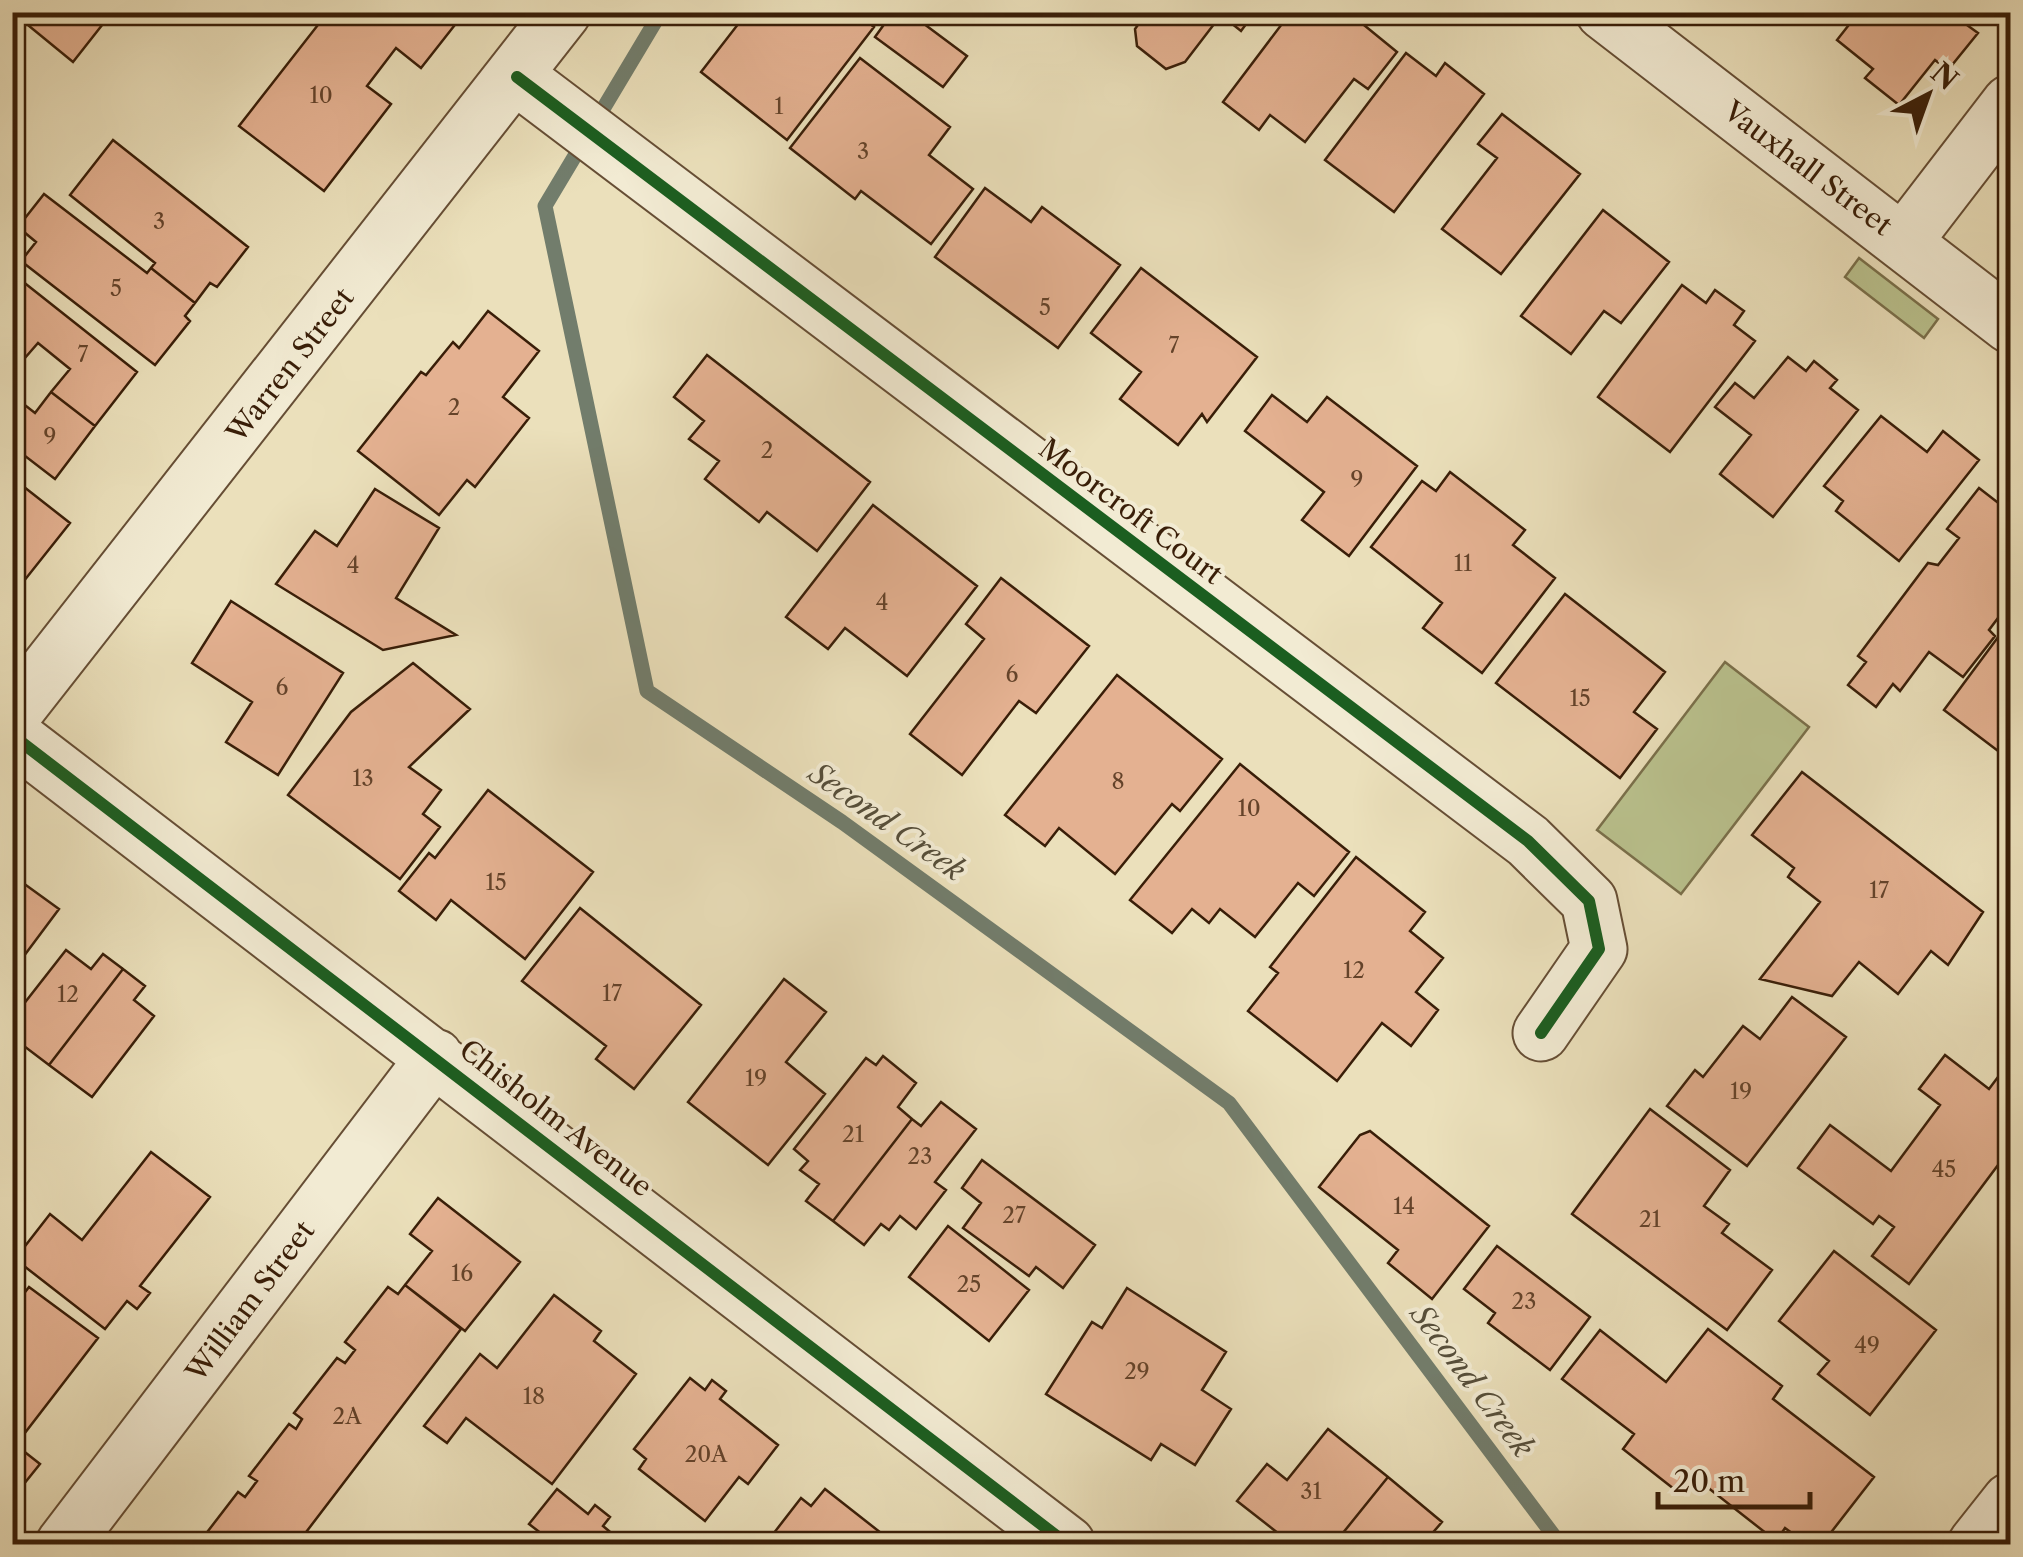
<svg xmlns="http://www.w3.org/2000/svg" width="2023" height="1557" font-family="'Libre Caslon Text',serif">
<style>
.green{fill:#bac28e;stroke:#7a704b;stroke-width:2.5}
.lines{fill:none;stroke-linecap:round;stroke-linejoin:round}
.stream{stroke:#727d6c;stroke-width:15}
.building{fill:#e4b191;stroke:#391e08;stroke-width:2.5}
.street-casing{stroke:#664e35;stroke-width:59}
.street{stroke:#f2ebd3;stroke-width:55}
.cycleway-casing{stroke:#f2ebd3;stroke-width:19}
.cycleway{stroke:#1b5e20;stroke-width:12}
.labels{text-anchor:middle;stroke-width:8;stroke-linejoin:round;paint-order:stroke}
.number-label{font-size:22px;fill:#64432a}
.street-label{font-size:28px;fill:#391e08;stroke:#f2ebd3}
.water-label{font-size:30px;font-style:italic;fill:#564e3a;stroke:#f2ebd3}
</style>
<rect width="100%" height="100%" fill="#ebe0bb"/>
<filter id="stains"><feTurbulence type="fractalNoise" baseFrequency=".002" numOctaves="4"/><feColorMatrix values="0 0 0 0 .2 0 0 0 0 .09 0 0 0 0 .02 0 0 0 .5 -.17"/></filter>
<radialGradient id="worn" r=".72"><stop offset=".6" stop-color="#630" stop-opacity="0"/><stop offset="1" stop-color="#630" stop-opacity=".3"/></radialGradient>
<path class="green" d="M1859,258L1938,319L1924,338L1845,277Z
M1725,662L1809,727L1681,894L1597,830Z"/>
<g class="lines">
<path class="stream" d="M661,12L545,206L647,691L842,822L1229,1103L1560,1544"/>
</g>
<path class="building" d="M12,12H106L110,15L73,62Z
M328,12L337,17L341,12H447L458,21L421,68L396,48L367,86L391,104L324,191L239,126Z
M726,12H855L874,27L787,140L701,72L739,23Z
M893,12H908L967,56L943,87L875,37Z
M1147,12H1255L1241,31L1221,15L1185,62L1166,69L1137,46L1135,29Z
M1291,12H1348L1397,52L1368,89L1354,79L1305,142L1270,115L1259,130L1223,102Z
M1859,12H1966L1960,20L1978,33L1948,70L1935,60L1899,105L1865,78L1873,69L1837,40Z
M1406,53L1436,76L1445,63L1484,94L1394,212L1325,160Z
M860,58L950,127L929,155L973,189L931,244L861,191L855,199L790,148Z
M1502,114L1580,174L1501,274L1442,229L1497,158L1478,144Z
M113,140L248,247L217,287L210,283L195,303L151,268L155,263L70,195Z
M985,188L1031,222L1042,207L1120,265L1058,348L935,257Z
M44,194L147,273L151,268L195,303L185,316L190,321L155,365L21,261L36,242L18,227Z
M1603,210L1669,262L1621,323L1604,311L1571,354L1521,316Z
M1141,268L1257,357L1207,422L1202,414L1178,445L1120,399L1141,372L1091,333Z
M12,273L137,372L95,426L51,392L70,369L38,343L24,359L12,349Z
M1682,285L1706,303L1715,290L1744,311L1734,325L1755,341L1670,452L1598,397Z
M488,311L539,351L503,397L529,418L475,487L467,480L439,515L358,451L421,372L426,375L453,342L459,348Z
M707,355L870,482L817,551L767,512L759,522L705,479L719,461L689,439L704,421L674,397Z
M1788,357L1806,371L1814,361L1837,380L1830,388L1858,410L1773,517L1720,474L1751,435L1715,407L1735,383L1754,398Z
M51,392L95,426L55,479L12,446V395L35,413Z
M1272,395L1307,422L1327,397L1417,466L1349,556L1302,520L1324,492L1245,431Z
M1881,416L1927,452L1943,431L1979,460L1899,561L1836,511L1843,501L1824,486Z
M1450,472L1525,530L1513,545L1555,578L1482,673L1423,628L1442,603L1371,547L1422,481L1436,491Z
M19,483L70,523L12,596V491Z
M1979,488L2010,512V602L1989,630L1995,636L1963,677L1929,652L1900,691L1893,684L1876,707L1848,685L1866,662L1858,656L1928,563L1938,565L1959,538L1947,529Z
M375,489L439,528L396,598L456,635L383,650L276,584L315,531L337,546Z
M873,505L977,586L907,676L845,628L828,649L786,617Z
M1001,578L1089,646L1036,713L1019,701L962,775L910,734L984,639L966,624Z
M1565,594L1665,672L1634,712L1657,729L1620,778L1496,683Z
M231,601L343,673L278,775L226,742L252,702L192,663Z
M2010,621V760L1944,710Z
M413,663L470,709L409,767L441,790L423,814L440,827L400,879L288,795L351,712Z
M1117,675L1222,759L1180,811L1172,804L1115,874L1059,828L1045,846L1005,815Z
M1240,764L1349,852L1314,896L1298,883L1255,937L1220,909L1209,923L1192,909L1172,933L1130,900Z
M1802,772L1983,912L1948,965L1931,951L1898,994L1859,962L1832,996L1760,979L1820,902L1788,877L1794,868L1752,835Z
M488,790L593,872L525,959L451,900L436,920L399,891L429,853L435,858Z
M1356,857L1425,912L1410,931L1443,958L1416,992L1438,1010L1411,1046L1382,1023L1337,1081L1248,1011L1278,973L1270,967Z
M12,875L59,909L12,972Z
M580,908L701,1005L634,1089L596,1059L606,1046L522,981Z
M66,950L91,969L103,954L123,969L49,1065L12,1037V1019Z
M123,969L145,986L134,1000L154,1016L92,1097L49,1065Z
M784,979L826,1012L786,1062L825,1094L768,1165L688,1102Z
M1792,997L1846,1037L1747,1166L1667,1106L1695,1070L1703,1077L1743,1026L1760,1039Z
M1945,1055L1989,1089L2010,1061V1149L1909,1284L1872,1256L1894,1227L1879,1216L1873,1224L1798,1168L1830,1125L1891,1171L1940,1105L1919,1089Z
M883,1056L916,1083L898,1107L912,1119L833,1221L806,1201L819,1184L800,1170L808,1161L794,1149L866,1058L876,1065Z
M941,1102L976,1129L935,1182L946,1190L916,1229L900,1216L889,1230L881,1224L864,1245L833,1221L912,1119L921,1126Z
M1650,1109L1730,1170L1704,1206L1729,1224L1722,1233L1772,1270L1727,1330L1572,1214Z
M1370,1131L1489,1226L1432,1299L1388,1263L1398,1250L1319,1187L1360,1135Z
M151,1152L210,1197L140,1286L150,1293L137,1309L127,1301L105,1329L15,1259L50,1214L82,1240Z
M982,1160L1095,1245L1063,1288L1036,1267L1029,1276L963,1228L981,1203L962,1188Z
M438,1198L520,1262L465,1331L405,1285L432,1251L410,1234Z
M948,1226L1029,1290L989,1341L909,1277Z
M1497,1246L1590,1317L1550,1370L1488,1323L1495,1313L1464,1289Z
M1834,1251L1936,1330L1870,1415L1818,1374L1829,1361L1779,1321Z
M405,1285L461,1329L297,1544H198L238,1492L245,1497L257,1481L249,1476L289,1424L296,1429L302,1419L294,1413L337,1358L345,1363L355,1350L345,1342L388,1287L398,1294Z
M29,1287L98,1338L21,1438L12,1432V1309Z
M1127,1288L1226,1352L1202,1390L1231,1409L1195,1465L1161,1444L1151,1460L1046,1394L1092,1322L1102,1328Z
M554,1295L601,1331L594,1341L636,1374L552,1484L466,1418L447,1443L424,1426L480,1354L497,1368Z
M1708,1329L1782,1386L1773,1399L1874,1477L1822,1544H1807L1785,1528L1776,1541L1688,1472L1674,1489L1623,1449L1634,1434L1562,1379L1600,1330L1666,1382Z
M690,1378L705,1390L712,1380L726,1391L720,1399L778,1445L748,1484L739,1477L705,1521L639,1469L646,1459L634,1449Z
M1328,1429L1388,1477L1334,1544H1292L1237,1501L1267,1464L1287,1480Z
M12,1442L40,1464L15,1495L12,1493Z
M1388,1477L1442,1522L1423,1544H1334Z
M557,1489L588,1514L595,1505L610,1517L603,1526L615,1536L609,1544H555L529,1524Z
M825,1489L881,1533L872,1544H777L770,1538L801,1498L811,1506Z"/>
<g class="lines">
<defs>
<path id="street" d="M1604,12L2010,325
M517,77L1528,841L1589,901L1599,949L1541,1033
M1904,241L2010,103
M12,715L563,12
M12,735L1067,1544
M64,1544L435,1057
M1976,1544L2010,1501"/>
</defs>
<use href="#street" class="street-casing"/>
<use href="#street" class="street"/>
<defs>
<path id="cycleway" d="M517,77L1528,841L1589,901L1599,949L1541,1033
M12,735L1067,1544"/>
</defs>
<use href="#cycleway" class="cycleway-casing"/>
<use href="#cycleway" class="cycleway"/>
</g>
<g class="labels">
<g class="number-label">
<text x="321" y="103">10</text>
<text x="779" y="114">1</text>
<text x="863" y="159">3</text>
<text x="159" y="229">3</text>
<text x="116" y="296">5</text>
<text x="1045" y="315">5</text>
<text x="1174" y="353">7</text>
<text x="83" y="362">7</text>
<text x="454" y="415">2</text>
<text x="50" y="444">9</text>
<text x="767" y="458">2</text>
<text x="1357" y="487">9</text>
<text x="1463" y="571">11</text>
<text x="353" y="573">4</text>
<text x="882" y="610">4</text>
<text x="1012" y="682">6</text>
<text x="282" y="695">6</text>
<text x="1580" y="706">15</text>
<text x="363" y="786">13</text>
<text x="1118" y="789">8</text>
<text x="1249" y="816">10</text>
<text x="496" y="890">15</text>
<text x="1879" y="898">17</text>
<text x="1354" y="978">12</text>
<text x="612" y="1001">17</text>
<text x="68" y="1002">12</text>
<text x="756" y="1086">19</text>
<text x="1741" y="1099">19</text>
<text x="853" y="1142">21</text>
<text x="920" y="1164">23</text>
<text x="1944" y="1177">45</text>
<text x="1404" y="1214">14</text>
<text x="1014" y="1223">27</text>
<text x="1650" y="1227">21</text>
<text x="462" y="1281">16</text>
<text x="969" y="1292">25</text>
<text x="1524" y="1309">23</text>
<text x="1867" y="1353">49</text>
<text x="1137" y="1379">29</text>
<text x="534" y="1404">18</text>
<text x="347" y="1424">2A</text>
<text x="706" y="1462">20A</text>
<text x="1311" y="1499">31</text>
</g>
<g class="street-label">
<text transform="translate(1808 168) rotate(37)" y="10">Vauxhall Street</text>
<text transform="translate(290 365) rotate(-52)" y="10">Warren Street</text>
<text transform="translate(1131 511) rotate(37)" y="10">Moorcroft Court</text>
<text transform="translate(556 1118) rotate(38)" y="10">Chisholm Avenue</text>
<text transform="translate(250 1301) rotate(-53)" y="10">William Street</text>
</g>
<g class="water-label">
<text transform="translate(887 822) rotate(35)" y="10">Second Creek</text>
<text transform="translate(1472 1381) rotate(53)" y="10">Second Creek</text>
</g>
</g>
<rect width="2023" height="1557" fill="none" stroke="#ebe0bb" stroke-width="50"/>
<rect x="15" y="15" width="1993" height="1527" fill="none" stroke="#391e08" stroke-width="5"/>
<rect x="25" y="25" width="1973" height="1507" fill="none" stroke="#391e08" stroke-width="2.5"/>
<g transform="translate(1928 95) rotate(41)" stroke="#f2ebd3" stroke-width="8" paint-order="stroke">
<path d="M0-8L18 38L0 25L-18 38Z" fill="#391e08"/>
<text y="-15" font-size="28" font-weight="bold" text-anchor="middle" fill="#391e08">N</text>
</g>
<path d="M1658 1492v15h152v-15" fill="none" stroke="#391e08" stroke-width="5"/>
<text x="1673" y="1492" font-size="30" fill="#391e08" stroke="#f2ebd3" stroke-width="8" paint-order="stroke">20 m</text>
<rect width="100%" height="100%" filter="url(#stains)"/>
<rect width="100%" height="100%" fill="url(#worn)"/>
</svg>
